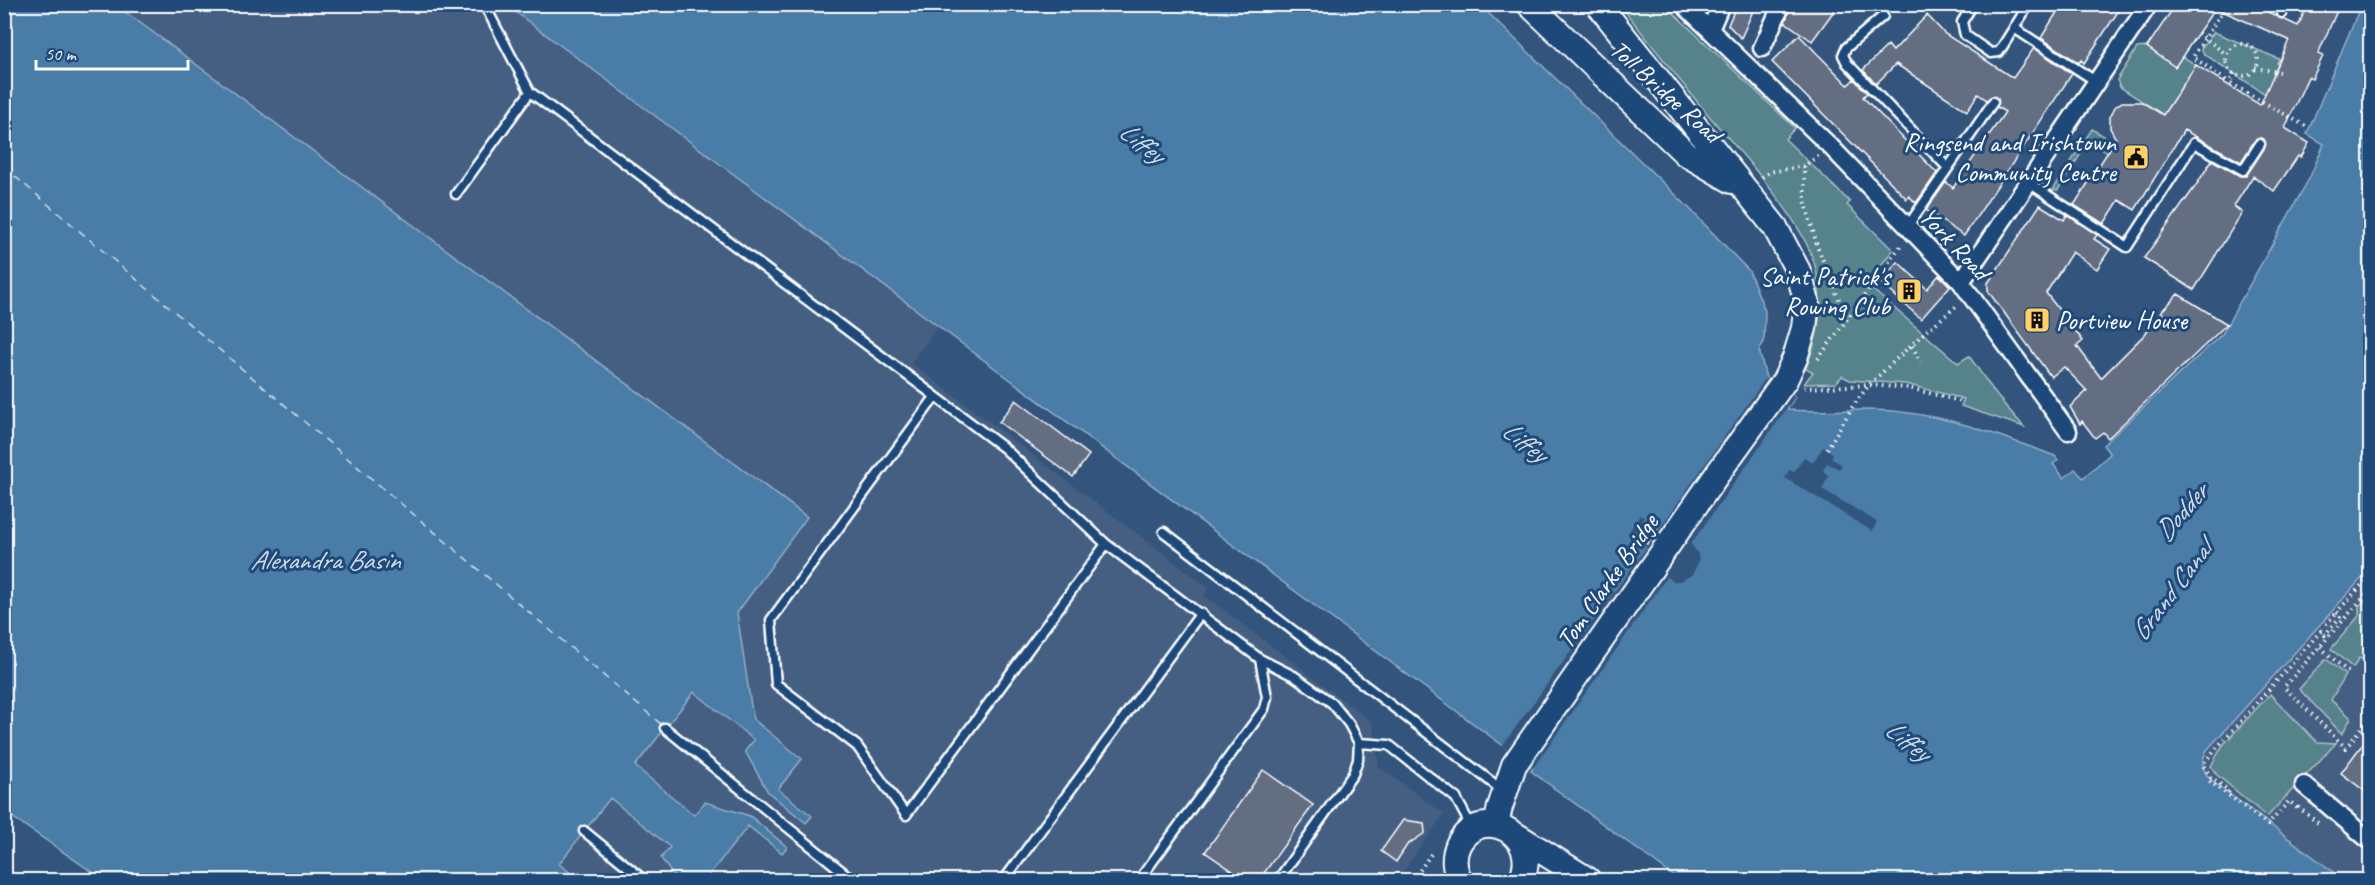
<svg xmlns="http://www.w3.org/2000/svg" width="2375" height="885" font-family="Caveat,sans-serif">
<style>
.built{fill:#455f82}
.green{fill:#54828b;stroke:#aac0c5;stroke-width:1.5}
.water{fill:#497ba6;stroke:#92b0ca;stroke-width:1.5}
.pier{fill:#33557d}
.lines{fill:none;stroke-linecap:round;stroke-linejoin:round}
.ferry{stroke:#d2dee9;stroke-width:1.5;stroke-dasharray:8 6;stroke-linecap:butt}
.building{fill:#636e83;stroke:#fff;stroke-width:1.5}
.lane-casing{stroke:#fff;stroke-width:13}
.street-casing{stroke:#fff;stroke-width:21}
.secondary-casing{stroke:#fff;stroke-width:28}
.path{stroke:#fff;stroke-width:4;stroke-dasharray:1.5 4.5;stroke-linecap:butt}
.lane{stroke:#1f4a7a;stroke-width:8}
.street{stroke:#1f4a7a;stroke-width:16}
.secondary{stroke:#1f4a7a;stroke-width:24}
.labels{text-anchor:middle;stroke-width:6;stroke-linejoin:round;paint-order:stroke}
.street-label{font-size:26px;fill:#fff;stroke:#1f4a7a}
.poi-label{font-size:26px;fill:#fff;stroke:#1f4a7a;text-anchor:end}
.water-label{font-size:27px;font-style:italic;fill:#d2dee9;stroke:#1f4a7a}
</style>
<rect width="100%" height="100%" fill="#33557d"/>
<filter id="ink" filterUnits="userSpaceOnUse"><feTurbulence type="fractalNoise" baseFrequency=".0167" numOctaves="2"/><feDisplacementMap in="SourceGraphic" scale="12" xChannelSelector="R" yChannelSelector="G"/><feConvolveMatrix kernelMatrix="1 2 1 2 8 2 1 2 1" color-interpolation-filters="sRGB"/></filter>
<g filter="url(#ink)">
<path class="built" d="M116,5H506L938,326L911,363L1209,588L1204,595L1373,723L1379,767L1444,814L1397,880H705L748,826L782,853L787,847L749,816L705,802L694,815L635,766L694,692L754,740L745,752L806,822L811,816L778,789L802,758L753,719L737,613L807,517Z
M2370,569V880H2344L2212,781L2205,774L2202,766L2207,750Z
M610,798L670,848L661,858L676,880H580L559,864Z"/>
<path class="green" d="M1620,5H1665L1795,128L1785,139L1850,202L1847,205L1893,250L1866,284L1958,363L1969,356L1997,396L2024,427L1961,406L1964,399L1906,384L1850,380L1842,376L1836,383L1804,384L1813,372L1806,368C1819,338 1823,307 1817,275C1809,223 1739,152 1705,111C1676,76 1648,40 1620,5Z
M2214,32L2279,59L2277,63L2283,66L2265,94L2204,54L2201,48Z
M2147,47L2175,66L2182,56L2196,65L2163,115L2120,87L2117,80L2137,48Z
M2092,129L2114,142L2108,152L2087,144L2058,190H2053Z
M2370,596V662L2359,658L2353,668L2331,649L2359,616V606Z
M2326,659L2345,675L2331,700L2351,718L2342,734L2299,689Z
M2270,694L2317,742L2336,743L2267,817L2216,774L2211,766L2223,745Z"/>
<path class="water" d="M5,5H116L807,517L737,613L753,719L802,759L778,789L812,816L806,823L768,792L745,751L754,740L694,692L635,766L694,815L705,802L750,816L787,847L782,853L748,826L705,880H676L661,858L670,847L610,798L559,864L580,880H104L5,812Z
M506,5H1480L1688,207L1749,271L1765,311L1764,342L1759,350L1766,378L1795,397L1787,410C1825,413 1863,407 1901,412C1957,418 2003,437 2055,456L2058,460L2053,464L2064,478L2075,469L2083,478L2110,454L2103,445L2222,334L2310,177L2324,144L2307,134L2361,5H2370V569L2207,750C2200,762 2202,771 2212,781L2344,880H1679L1531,771L1533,768Z"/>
<path class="pier" d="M1766,378L1795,397L1691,544L1698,554L1699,561L1692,575L1680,581H1673L1667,577L1533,768L1502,746L1647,547L1628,533L1640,515L1660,528Z
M1823,447L1833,453L1831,458L1842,465L1839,469L1827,463L1823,471L1829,476L1822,489L1877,522L1872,531L1785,478L1789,470L1794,472L1804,457L1813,462Z"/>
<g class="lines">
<path class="ferry" d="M4,167L662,725"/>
</g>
<path class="building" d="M1737,4H1756L1741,38L1728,25Z
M1792,4H1839L1812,41L1785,22Z
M2062,4H2123L2084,63L2081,60L2079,63L2041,38Z
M2176,4H2271L2268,12L2298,26L2308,4H2340L2318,54L2323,56L2312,79L2308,77L2285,128L2309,143L2301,157L2298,156L2274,191L2253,176L2234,206L2242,213L2194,290L2144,258L2197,184L2212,160L2240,176H2246L2265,147L2264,139L2260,138L2255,140L2241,162L2184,130L2135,210L2119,200L2104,224L2074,205L2116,139L2110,128V117L2115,107L2122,102H2142L2163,115L2196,65L2260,105L2289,40L2215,8L2175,67L2147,47Z
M1927,15L1945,34L2013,78L2034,48L2072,74L1964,236L1926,210L1946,182L1953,188L2005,112L1997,107L1998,99L1993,96L1987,100L1978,94L1967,111L1896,64L1876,84L1863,70L1888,45L1893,51Z
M1799,35L1848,85L1854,79L1867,93L1863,97L1937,173L1916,203L1909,196L1907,199L1772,62Z
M2040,205L2064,220L2067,215L2097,235L2094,239L2110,249L2097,269L2072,252L2046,293L2083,341L2077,346L2101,378L2164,315L2161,312L2178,294L2227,324L2108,438L2103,432L2095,438L2082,421L2080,424L2070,407L2087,391L2064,367L2051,377L1988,291V283Z
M1898,262L1927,289L1939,275L1950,286L1921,319L1880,282Z
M1016,400L1089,455L1073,477L999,422Z
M1645,520L1658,529L1647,544L1634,535Z
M2370,734V795L2341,773Z
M1263,770L1313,805L1259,880H1246L1205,852Z
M1403,820L1424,823L1425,833L1407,845L1396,862L1381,851Z"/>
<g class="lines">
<defs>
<path id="lane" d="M484,4L530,92L1004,448L1106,544L1260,659L1294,676L1332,703L1349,724L1359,743L1358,760L1353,774L1278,880
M1973,4L1962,22L1965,35L1991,53L1999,52L2014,28
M2029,4L2014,28L2097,82
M2282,13L2285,4
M1883,16L1846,48L1843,55L1847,63L1948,168L1907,227
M1948,168L1993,102
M2029,183L2127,247L2194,143L2243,170L2260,144
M456,194L530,92
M935,397L771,620L776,684L857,746L906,815L1106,544
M1164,532L1502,790
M665,728L853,880
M1359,743L1389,745L1456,798L1472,828
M584,831L644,880
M1004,880L1201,613
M1139,880L1264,709L1267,697L1260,659"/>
<path id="street" d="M1683,4L1831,147L1961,282L2068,431
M1710,30L1721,4
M1762,48L1782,4
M1961,282L2149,4
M2304,785L2370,841"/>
<path id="secondary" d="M1529,4L1686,154L1732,181
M1496,825L1500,807L1514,765L1718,473L1785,380L1795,358L1804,328L1807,302L1798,271L1775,227L1598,4
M1514,834L1588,880
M1460,880C1454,870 1453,857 1458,845C1480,802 1543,834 1521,880"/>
</defs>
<use href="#lane" class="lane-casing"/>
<use href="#street" class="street-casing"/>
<use href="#secondary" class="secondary-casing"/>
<path class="path" d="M2227,4L2193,57L2230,83
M2198,33L2226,54
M2226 60a16 16 0 1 1 32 0a16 16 0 1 1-32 0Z
M2255,68L2280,72
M2234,73L2230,83L2307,127
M1804,166L1805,200L1817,246L1847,319
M1762,177L1770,172L1804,166L1818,156
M1912,346L1921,362
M1818,359L1902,244
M1804,388L1869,385L1909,388L1960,401
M1827,449L1853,406L1869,385L1925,332L1958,305
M2370,590L2284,687L2346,748L2370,716
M2326,624L2337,612
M2320,647L2349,673
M2367,690L2370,692
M2211,777L2208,780L2225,793
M2298,807L2319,824
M2297,808L2289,801L2268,825L2227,794L2229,791L2211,777L2203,765L2206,760L2321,631L2325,635L2341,616L2337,612L2370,576
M1413,880L1433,851"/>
<use href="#lane" class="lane"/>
<use href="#street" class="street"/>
<use href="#secondary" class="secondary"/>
</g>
</g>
<defs>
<symbol id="civic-square" viewBox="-11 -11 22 22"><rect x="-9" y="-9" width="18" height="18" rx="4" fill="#ffd166" stroke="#1f4a7a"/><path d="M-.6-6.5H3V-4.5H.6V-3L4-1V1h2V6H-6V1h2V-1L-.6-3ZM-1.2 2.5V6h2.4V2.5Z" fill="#111"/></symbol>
<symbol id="building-square" viewBox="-11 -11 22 22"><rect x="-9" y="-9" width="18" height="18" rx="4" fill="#ffd166" stroke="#1f4a7a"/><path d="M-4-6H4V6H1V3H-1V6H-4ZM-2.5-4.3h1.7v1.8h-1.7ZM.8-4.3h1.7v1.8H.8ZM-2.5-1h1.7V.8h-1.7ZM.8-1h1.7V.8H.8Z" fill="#111"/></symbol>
</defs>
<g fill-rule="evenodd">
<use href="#civic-square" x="2121" y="142" width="30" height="30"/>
<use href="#building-square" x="1894" y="276" width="30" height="30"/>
<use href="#building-square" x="2022" y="305" width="30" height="30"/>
</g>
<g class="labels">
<g class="street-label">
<text transform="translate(1666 91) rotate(42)" y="9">Toll Bridge Road</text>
<text transform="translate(1955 243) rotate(47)" y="9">York Road</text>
<text transform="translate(1607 581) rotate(-55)" y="9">Tom Clarke Bridge</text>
</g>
<g class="poi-label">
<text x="2116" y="151">Ringsend and Irishtown<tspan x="2116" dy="30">Community Centre</tspan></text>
<text x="1890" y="285">Saint Patrick's<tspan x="1890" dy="30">Rowing Club</tspan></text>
<text x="2056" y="329" text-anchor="start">Portview House</text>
</g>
<g class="water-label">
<text transform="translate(1142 142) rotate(38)" y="9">Liffey</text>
<text transform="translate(1525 441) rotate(38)" y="9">Liffey</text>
<text transform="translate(2181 512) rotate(-49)" y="9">Dodder</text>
<text x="325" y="569">Alexandra Basin</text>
<text transform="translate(2171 591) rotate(-53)" y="9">Grand Canal</text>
<text transform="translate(1908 740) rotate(38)" y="9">Liffey</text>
</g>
</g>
<rect width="2375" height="885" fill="none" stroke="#1f4a7a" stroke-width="24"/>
<rect x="12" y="12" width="2351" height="861" fill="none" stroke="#fff" stroke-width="2" filter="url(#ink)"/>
<path d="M36 60v9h152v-9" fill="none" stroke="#ffffff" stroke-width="3"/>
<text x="45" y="60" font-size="18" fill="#ffffff" stroke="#1f4a7a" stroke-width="4.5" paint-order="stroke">50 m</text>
</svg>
